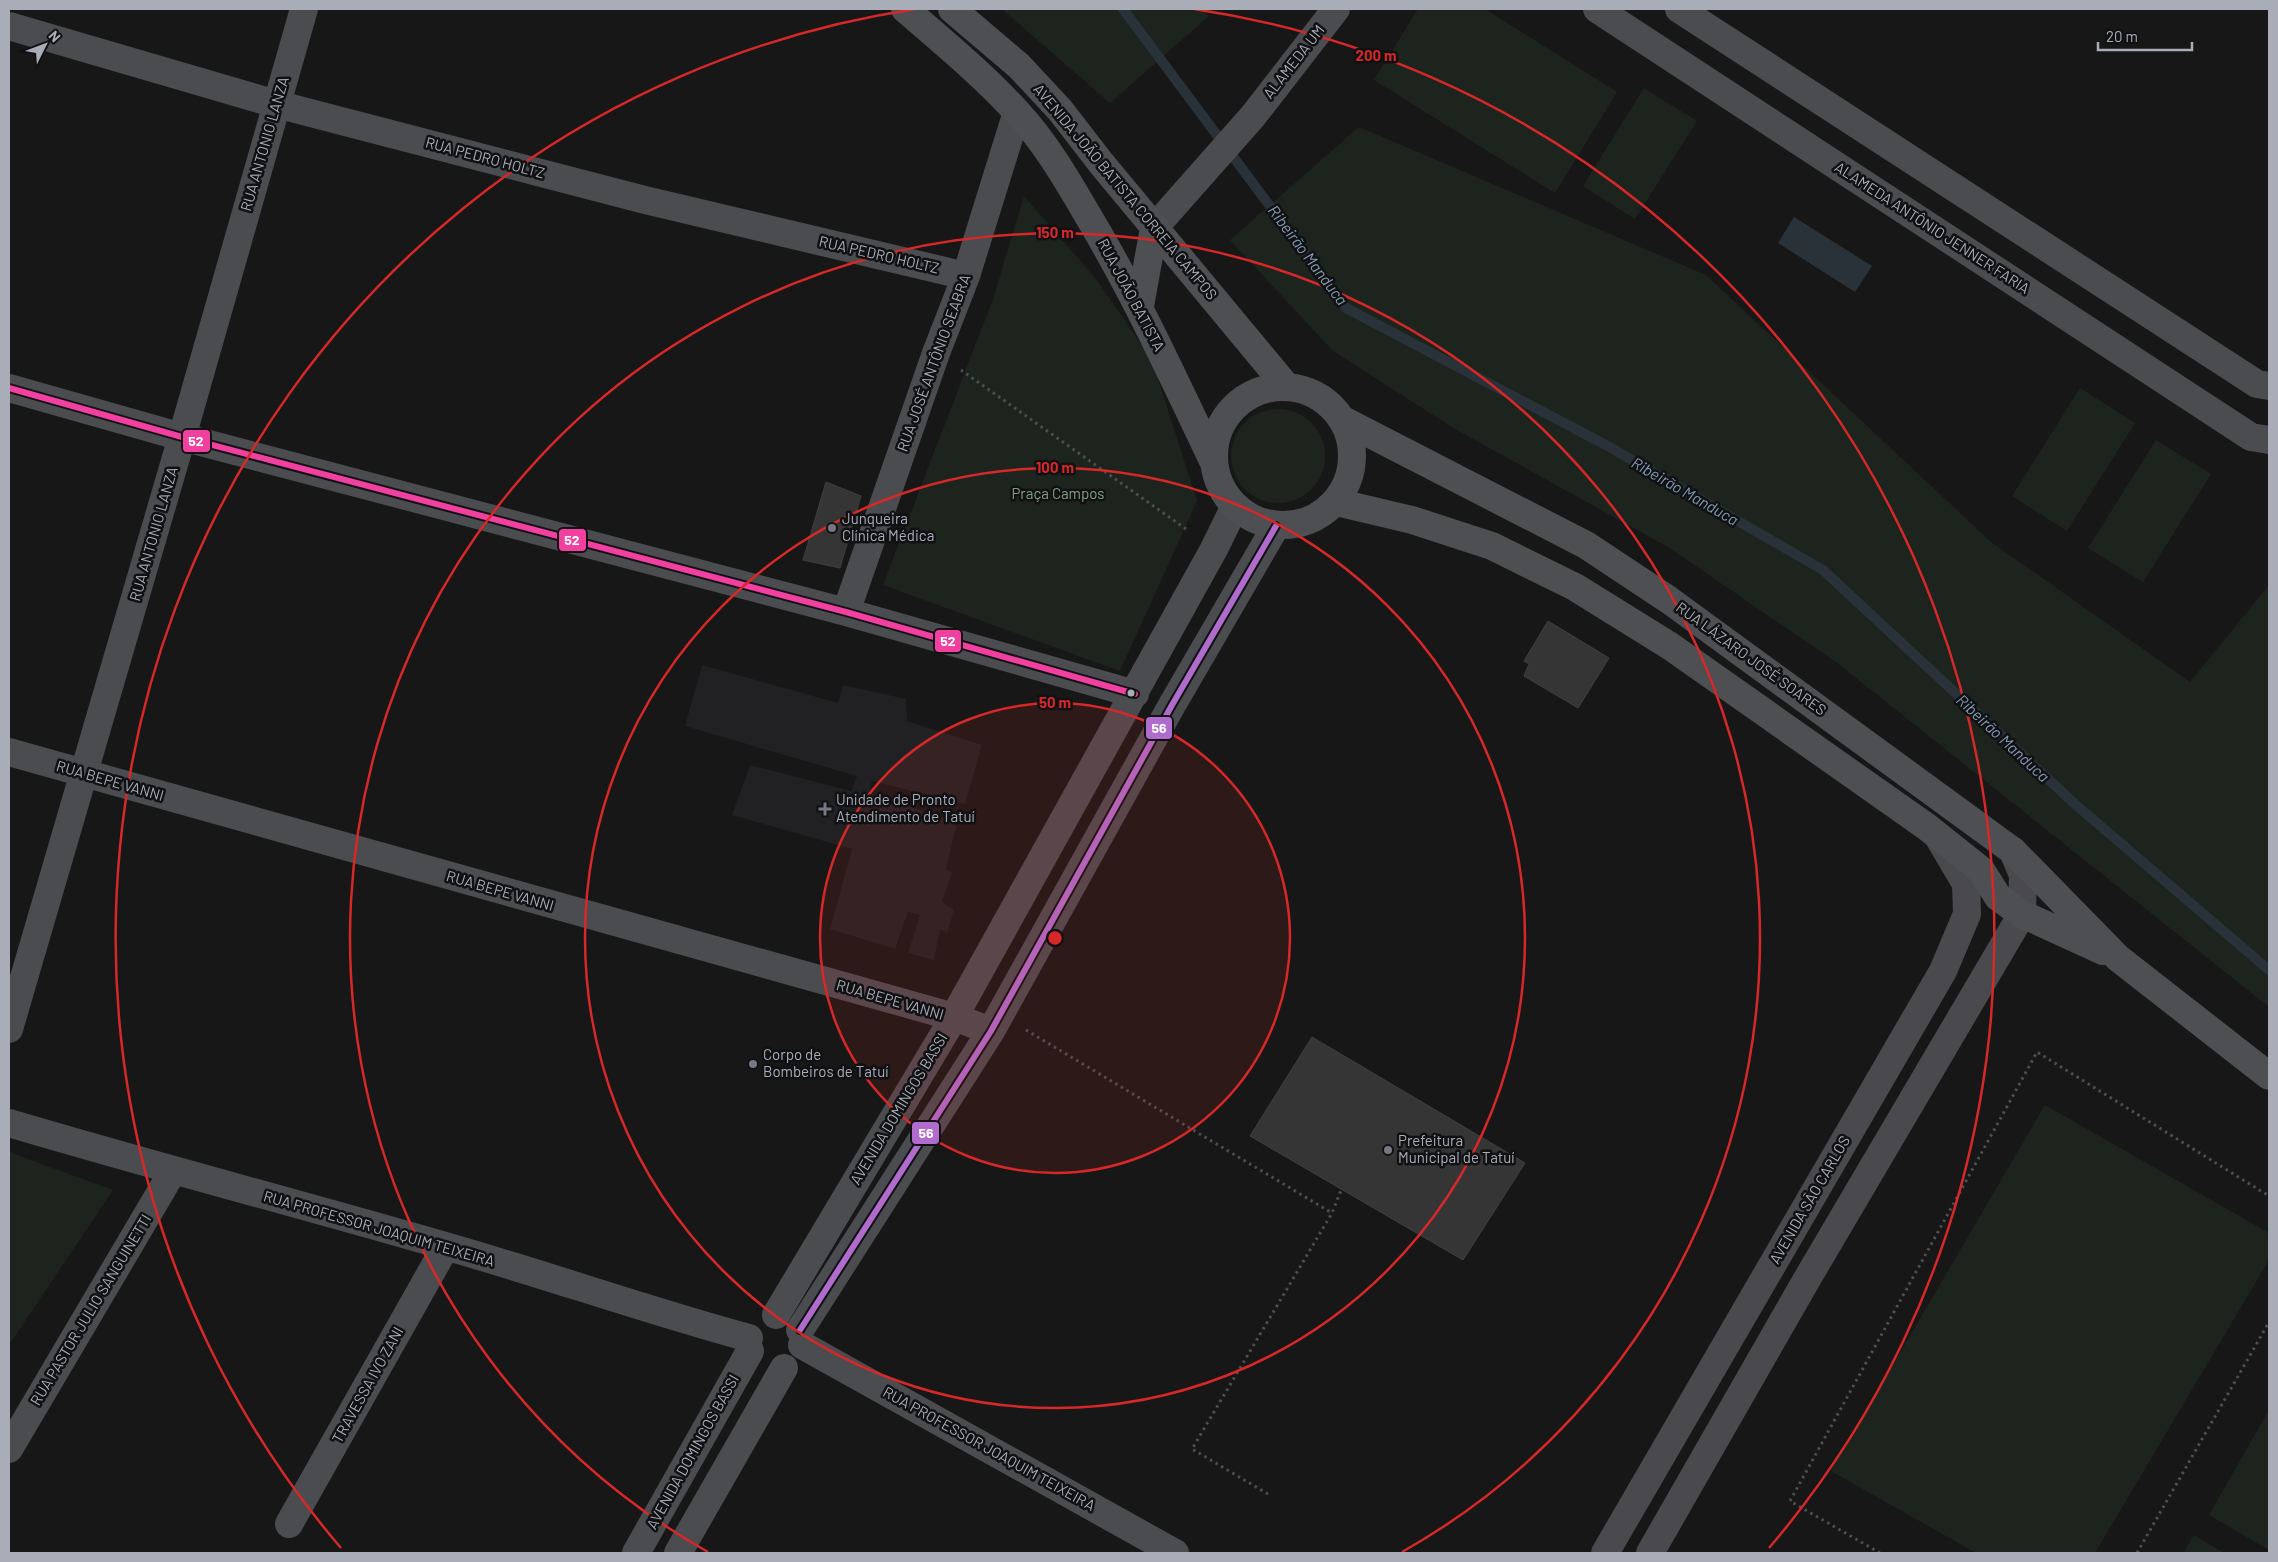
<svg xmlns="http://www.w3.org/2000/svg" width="2278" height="1562" font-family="Barlow,sans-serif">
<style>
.built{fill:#212123}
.green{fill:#1d241e}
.water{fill:#2a3239}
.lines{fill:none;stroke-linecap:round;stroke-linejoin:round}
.stream{stroke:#2a3239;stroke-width:10}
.building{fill:#353536;stroke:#3f4043}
.path{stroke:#4d4e52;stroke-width:3;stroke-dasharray:2.5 4;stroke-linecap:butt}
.minor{stroke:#4b4c50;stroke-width:28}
.secondary{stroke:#4a4a4e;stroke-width:28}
.primary{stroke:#4d4f52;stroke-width:28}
.bus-1-casing{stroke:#111113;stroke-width:10}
.bus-2-casing{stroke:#111113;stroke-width:10}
.bus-1{stroke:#f240a1;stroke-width:6}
.bus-2{stroke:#b06ccc;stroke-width:6}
.ring{fill:none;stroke:#d62828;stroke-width:2.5}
.poi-dot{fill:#757880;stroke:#111113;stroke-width:2}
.bus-dot{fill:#a8adb8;stroke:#111113;stroke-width:2}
.labels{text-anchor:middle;stroke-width:5;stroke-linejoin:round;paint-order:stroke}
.street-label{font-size:15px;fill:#a8adb8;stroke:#111113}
.park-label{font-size:15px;fill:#7fa381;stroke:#111113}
.poi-label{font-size:15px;fill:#a8adb8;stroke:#111113;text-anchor:start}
.water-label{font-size:16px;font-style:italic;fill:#7f9bb3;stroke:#111113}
.centre{fill:#d62828;stroke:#111113;stroke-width:2.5}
.ring-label{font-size:15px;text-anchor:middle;font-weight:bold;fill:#d62828;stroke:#111113;stroke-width:5;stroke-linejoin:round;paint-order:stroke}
.line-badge{stroke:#111113;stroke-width:2}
.badge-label{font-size:14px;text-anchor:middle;font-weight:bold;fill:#fff}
</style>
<rect width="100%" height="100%" fill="#171717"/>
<path class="built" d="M702,665L838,703L843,685L906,699L907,721L982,745L965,804L872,781L869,793L957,823L946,869L952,872L942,902L954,910L947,933L940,929L934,960L908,953L920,915L908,912L895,949L830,929L852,849L732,815L750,765L851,791L857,776L685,726Z"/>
<path class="green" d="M1002,9H1201L1209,16L1110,103Z
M1418,9H1485L1617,92L1555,193L1374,80Z
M1644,88L1697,121L1635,219L1583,186Z
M1359,127L1706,275L1991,542L2190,682L2269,585V1007L1836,662L1668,547L1455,429L1333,351L1230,240Z
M1024,196L1096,279L1152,360L1197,501L1120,671L883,585L993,299Z
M2080,388L2135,423L2067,531L2012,496Z
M1231 456a47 47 0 1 1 94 0a47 47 0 1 1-94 0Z
M2156,440L2211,474L2143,582L2088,548Z
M2045,1105L2269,1233V1260L2095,1553H1976L1831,1471Z
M9,1152L113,1190L9,1345Z
M2269,1410V1550L2209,1515Z
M2194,1535L2224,1553H2183Z"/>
<path class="water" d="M1794,217L1872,266L1855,292L1778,243Z"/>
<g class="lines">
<path class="stream" d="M1123,9L1346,308L1606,445L1823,570L2076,805L2269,970"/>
</g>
<path class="building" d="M826,482L861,496L840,568L803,560Z
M1548,621L1609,658L1578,708L1524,676L1529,664L1524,661Z
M1312,1037L1525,1163L1463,1260L1250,1136Z"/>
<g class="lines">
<path class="path" d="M961,370L1189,531
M1026,1030L1332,1213
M1268,1494L1192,1449L1332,1213L1342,1188
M1880,1553L1790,1501L2037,1052L2269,1196
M2137,1553L2269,1322"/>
<path class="minor" d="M1597,9L2251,437L2269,440
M1679,9L2257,384L2269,386
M9,26L276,104L645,200L966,276
M1154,228L1253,116L1336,9
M9,388L182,437L846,612L1135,694
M846,612L936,353L966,276L1017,112
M9,752L954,1017L991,1031
M9,1029L182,437L304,9
M9,1123C154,1166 300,1204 445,1246C547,1275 646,1310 749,1338
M776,1315L954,1017L1214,549L1235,506
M800,1330L991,1031L1172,705L1276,526
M802,1345L1175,1553
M9,1449L173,1171
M289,1524L446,1246
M636,1553L750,1351
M678,1553L784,1368"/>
<path class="secondary" d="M1605,1553L1943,971L1967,914L1966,884L1940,840
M1650,1553L1807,1279L2022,914L2023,875L2013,851"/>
<path class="primary" d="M905,9C943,42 982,74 1016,111C1045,142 1066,178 1087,214C1135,294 1174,379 1214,463
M952,9L1019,66L1060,110L1101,163L1286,386
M1140,306L1154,228
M1214 456a69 69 0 1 1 138 0a69 69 0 1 1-138 0Z
M1343,420L1586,545L1669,600L2013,851L2118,958L2269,1076
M1336,502L1412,520L1492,546L1575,587L1670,646L1927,827L1981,870L1998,897L2022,914L2103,951"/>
<defs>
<path id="bus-1" d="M9,388L182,437L846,612L1135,694"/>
<path id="bus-2" d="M800,1330L991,1031L1172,705L1276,526"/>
</defs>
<use href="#bus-1" class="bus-1-casing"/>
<use href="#bus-2" class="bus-2-casing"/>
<use href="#bus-1" class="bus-1"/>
<use href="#bus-2" class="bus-2"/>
</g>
<circle cx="1055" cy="938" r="235" fill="#d62828" fill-opacity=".12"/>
<g class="ring">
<circle cx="1055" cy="938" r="235"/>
<circle cx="1055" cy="938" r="470"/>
<path d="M708 1552A705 705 0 1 1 1402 1552"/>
<path d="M341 1548A939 939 0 0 1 916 9M1194 9A939 939 0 0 1 1769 1548"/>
</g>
<g class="poi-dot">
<circle cx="832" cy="528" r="5"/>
<path d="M822.5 801.5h5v5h5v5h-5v5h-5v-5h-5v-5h5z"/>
<circle cx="753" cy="1064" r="5"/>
<circle cx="1388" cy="1150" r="5"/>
</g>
<circle class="bus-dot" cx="1131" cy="693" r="4.5"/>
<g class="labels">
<g class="street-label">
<text transform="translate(1294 62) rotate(-52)" y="5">ALAMEDA UM</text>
<text transform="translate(265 144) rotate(-74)" y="5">RUA ANTONIO LANZA</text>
<text transform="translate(485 158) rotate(15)" y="5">RUA PEDRO HOLTZ</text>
<text transform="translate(1125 192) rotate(50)" y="5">AVENIDA JOÃO BATISTA CORREIA CAMPOS</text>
<text transform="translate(1932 228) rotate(33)" y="5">ALAMEDA ANTÔNIO JENNER FARIA</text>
<text transform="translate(879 255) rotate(13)" y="5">RUA PEDRO HOLTZ</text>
<text transform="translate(1131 295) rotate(62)" y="5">RUA JOÃO BATISTA</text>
<text transform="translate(934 363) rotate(-70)" y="5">RUA JOSÉ ANTÔNIO SEABRA</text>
<text transform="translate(154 534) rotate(-74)" y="5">RUA ANTONIO LANZA</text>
<text transform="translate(1751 659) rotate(36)" y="5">RUA LÁZARO JOSÉ SOARES</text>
<text transform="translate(110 781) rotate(16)" y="5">RUA BEPE VANNI</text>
<text transform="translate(500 891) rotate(16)" y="5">RUA BEPE VANNI</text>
<text transform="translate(890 1000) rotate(16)" y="5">RUA BEPE VANNI</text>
<text transform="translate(899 1109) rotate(-59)" y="5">AVENIDA DOMINGOS BASSI</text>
<text transform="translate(1810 1200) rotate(-60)" y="5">AVENIDA SÃO CARLOS</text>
<text transform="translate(379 1229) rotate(16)" y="5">RUA PROFESSOR JOAQUIM TEIXEIRA</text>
<text transform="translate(91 1310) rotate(-59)" y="5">RUA PASTOR JULIO SANGUINETTI</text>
<text transform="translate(368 1385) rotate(-61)" y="5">TRAVESSA IVO ZANI</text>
<text transform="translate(989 1449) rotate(29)" y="5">RUA PROFESSOR JOAQUIM TEIXEIRA</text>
<text transform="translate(693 1452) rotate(-61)" y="5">AVENIDA DOMINGOS BASSI</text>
</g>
<g class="park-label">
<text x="1058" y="499">Praça Campos</text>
</g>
<g class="poi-label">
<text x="842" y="524">Junqueira<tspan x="842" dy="17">Clínica Médica</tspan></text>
<text x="836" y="805">Unidade de Pronto<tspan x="836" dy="17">Atendimento de Tatuí</tspan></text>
<text x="763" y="1060">Corpo de<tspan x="763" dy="17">Bombeiros de Tatuí</tspan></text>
<text x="1398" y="1146">Prefeitura<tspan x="1398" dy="17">Municipal de Tatuí</tspan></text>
</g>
<g class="water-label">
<text transform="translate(1308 255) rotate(53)" y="6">Ribeirão Manduca</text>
<text transform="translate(1685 491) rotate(30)" y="6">Ribeirão Manduca</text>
<text transform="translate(2003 738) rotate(43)" y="6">Ribeirão Manduca</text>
</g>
</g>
<circle cx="1055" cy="938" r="8" class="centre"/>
<g class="ring-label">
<text x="1376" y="61">200 m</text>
<text x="1055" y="238">150 m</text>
<text x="1055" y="473">100 m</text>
<text x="1055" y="708">50 m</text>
</g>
<g class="line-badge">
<rect x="182" y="429" width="29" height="24" rx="5" fill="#f240a1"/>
<rect x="558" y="528" width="29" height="24" rx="5" fill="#f240a1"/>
<rect x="934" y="629" width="28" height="24" rx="5" fill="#f240a1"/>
<rect x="1145" y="716" width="28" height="24" rx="5" fill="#b06ccc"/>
<rect x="911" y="1121" width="29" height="24" rx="5" fill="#b06ccc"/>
</g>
<g class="badge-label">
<text x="196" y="446">52</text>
<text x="572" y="545">52</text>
<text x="948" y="646">52</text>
<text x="1159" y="733">56</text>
<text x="926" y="1138">56</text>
</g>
<rect width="2278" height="1562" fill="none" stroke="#a8adb8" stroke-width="20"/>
<g transform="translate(45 45) rotate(48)" stroke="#111113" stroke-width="4" paint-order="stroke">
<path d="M0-4L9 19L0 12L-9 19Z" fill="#a8adb8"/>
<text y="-8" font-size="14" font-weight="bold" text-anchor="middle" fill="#a8adb8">N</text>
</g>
<path d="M2098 42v8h94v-8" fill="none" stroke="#a8adb8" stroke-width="2.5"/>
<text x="2106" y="42" font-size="15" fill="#a8adb8" stroke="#111113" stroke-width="4" paint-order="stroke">20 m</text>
</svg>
